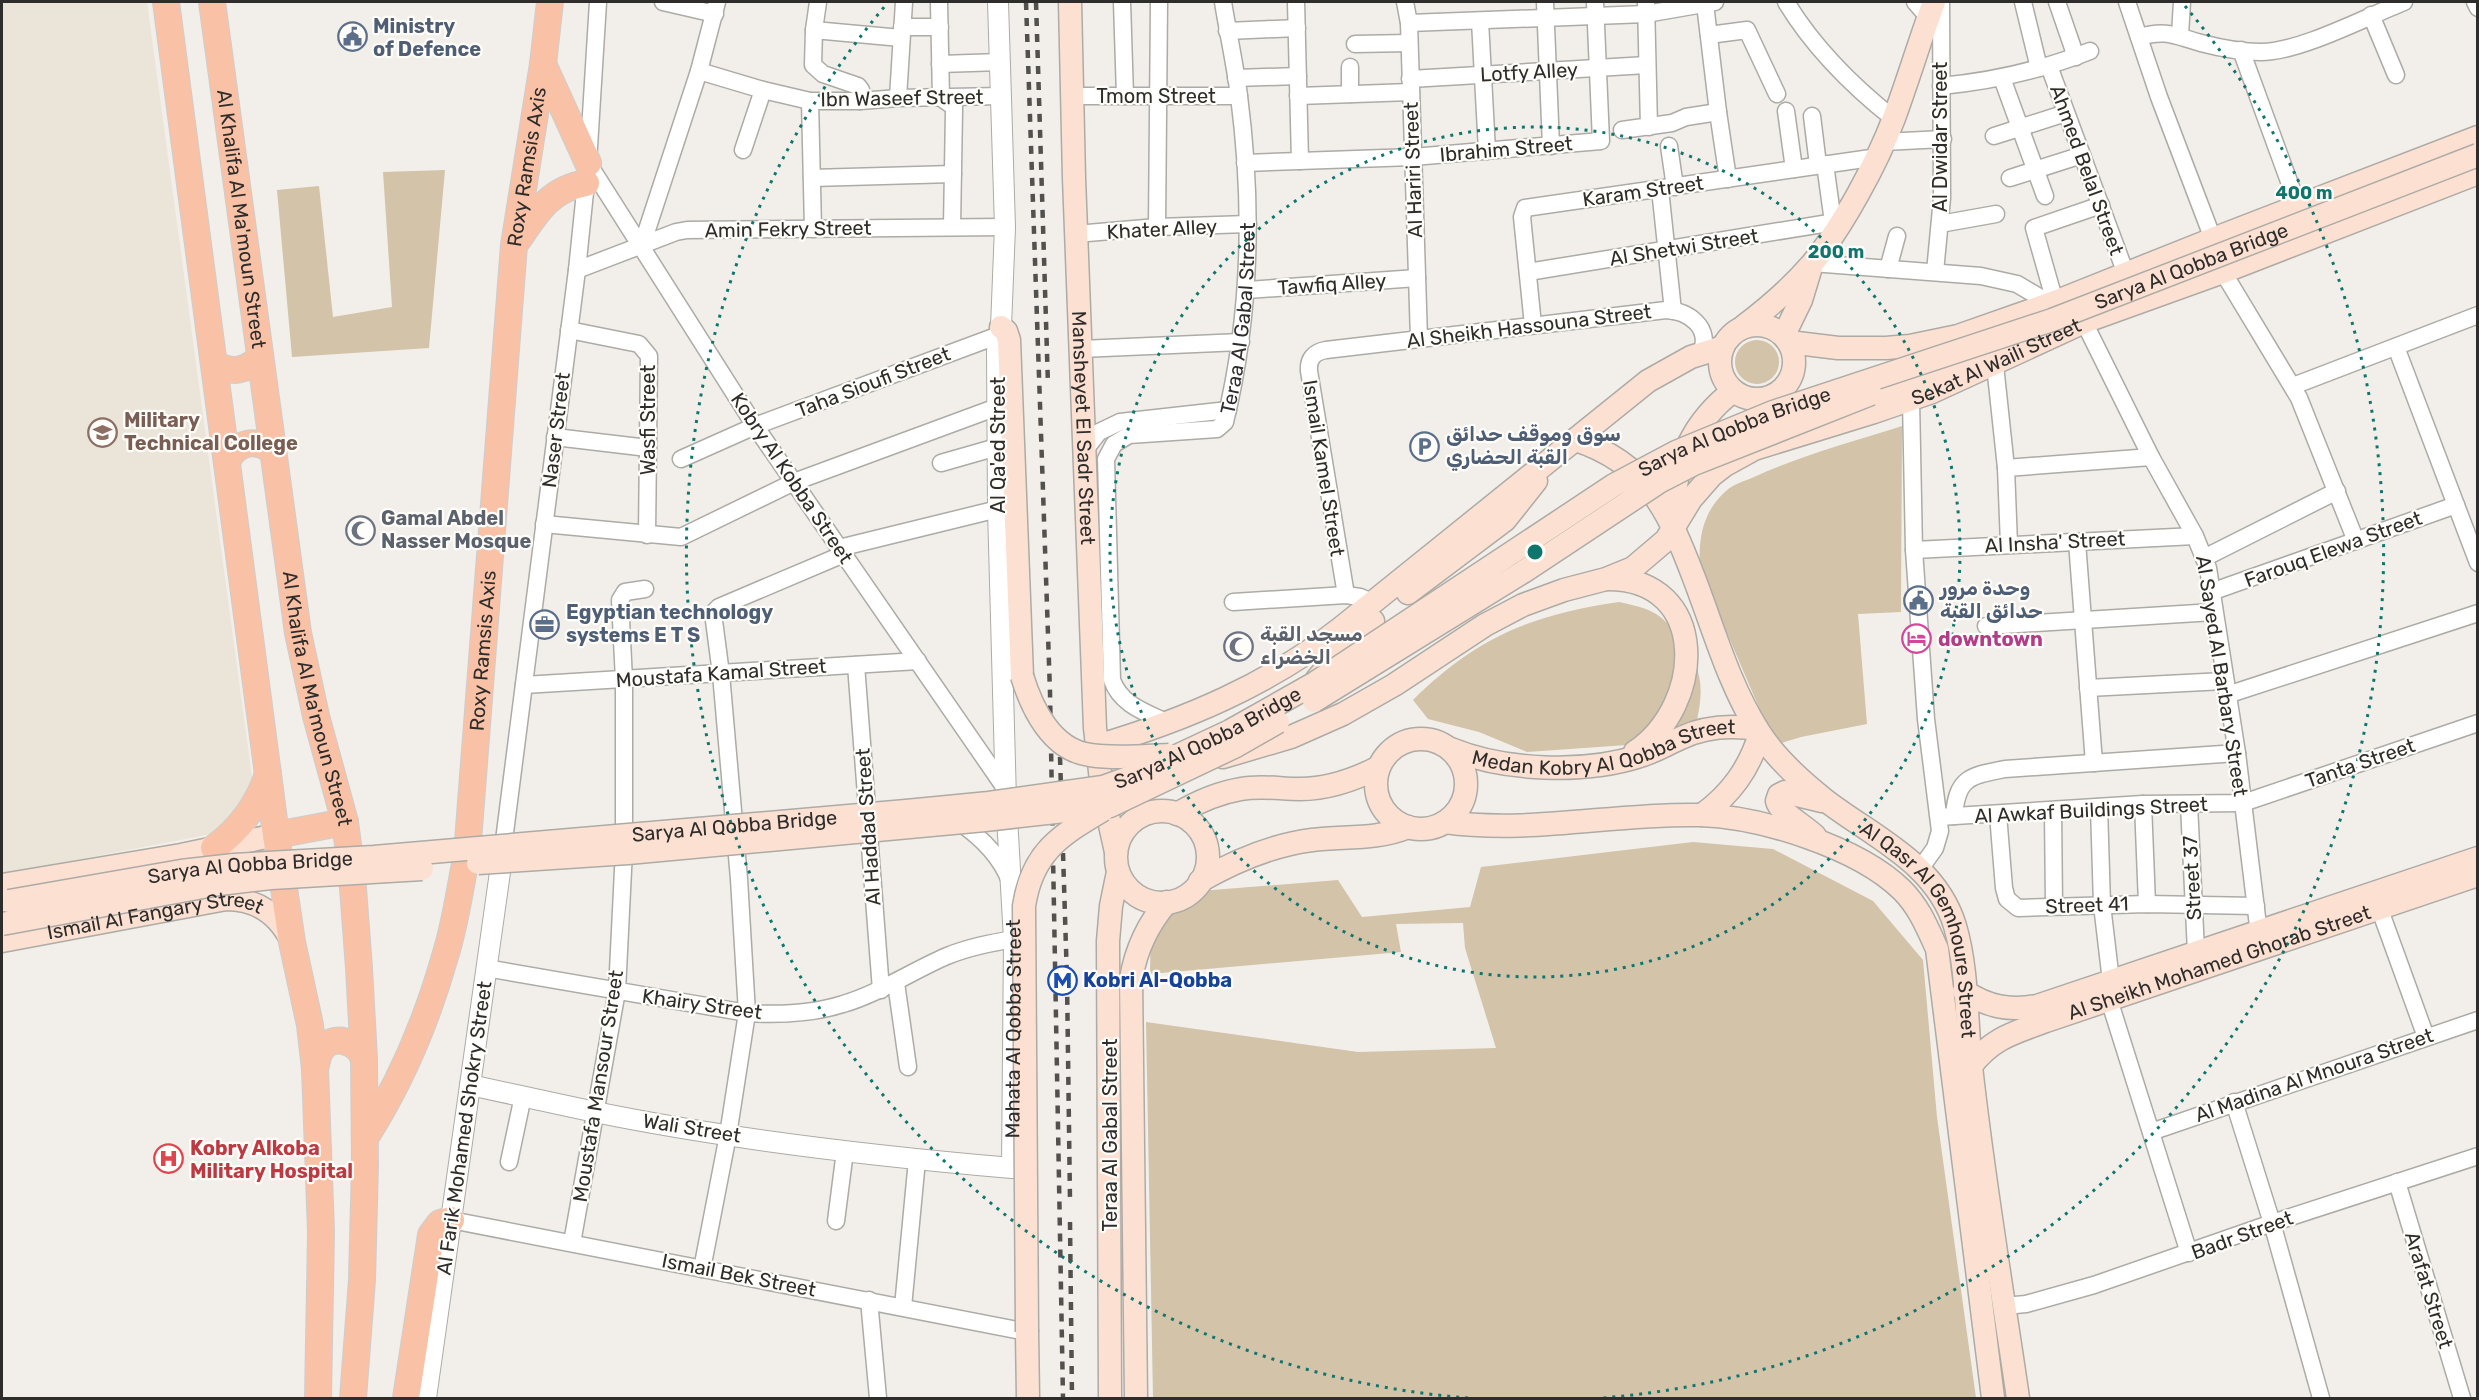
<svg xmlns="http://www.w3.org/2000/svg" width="2479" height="1400" font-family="Rubik,Vazirmatn,sans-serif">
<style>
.built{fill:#ebe4d8}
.green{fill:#d2c3a9}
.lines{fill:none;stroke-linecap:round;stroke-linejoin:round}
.minor-casing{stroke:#adaba6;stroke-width:19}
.tertiary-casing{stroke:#adaba6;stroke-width:22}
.secondary-casing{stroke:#adaba6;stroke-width:25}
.primary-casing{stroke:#cdcdcc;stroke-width:28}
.minor{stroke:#fff;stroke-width:16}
.tertiary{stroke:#fff;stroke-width:20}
.secondary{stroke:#fce1d3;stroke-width:22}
.primary{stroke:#f9c2a7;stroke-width:26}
.rail{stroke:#52514e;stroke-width:4.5;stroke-dasharray:8 8;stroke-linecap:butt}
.secondary-bridge-casing{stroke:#adaba6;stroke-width:25;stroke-linecap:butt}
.secondary-bridge{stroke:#fce1d3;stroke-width:22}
.ring{fill:none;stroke:#0f766e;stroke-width:3;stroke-dasharray:3 6}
.labels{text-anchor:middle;stroke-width:4.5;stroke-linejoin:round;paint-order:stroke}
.service-label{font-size:20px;font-weight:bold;fill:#4e5e75;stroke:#fffdf9;text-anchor:start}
.street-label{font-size:20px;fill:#2e2d2b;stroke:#fffdf9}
.education-label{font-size:20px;font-weight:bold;fill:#785e54;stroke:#fffdf9;text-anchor:start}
.worship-label{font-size:20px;font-weight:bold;fill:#5b616d;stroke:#fffdf9;text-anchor:start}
.hotel-label{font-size:20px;font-weight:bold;fill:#b23c85;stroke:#fffdf9;text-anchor:start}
.transit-label{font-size:20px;font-weight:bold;fill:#164399;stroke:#fffdf9;text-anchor:start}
.health-label{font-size:20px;font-weight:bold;fill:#be3a42;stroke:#fffdf9;text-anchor:start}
.centre{fill:#0f766e;stroke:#fffdf9;stroke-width:3}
.ring-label{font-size:18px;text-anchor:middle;font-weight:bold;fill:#0f766e;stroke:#fffdf9;stroke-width:4.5;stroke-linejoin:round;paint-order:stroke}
</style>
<rect width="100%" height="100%" fill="#f2efea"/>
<path class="built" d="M2,2H147L254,792L222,832L2,874Z"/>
<path class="green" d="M445,170L429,348L292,357L277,190L319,186L333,317L392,307L383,172Z
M1735 362a22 22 0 1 1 44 0a22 22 0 1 1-44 0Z
M1902,426L1901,612L1858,614L1867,724L1801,737L1775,745L1700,570C1698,540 1702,512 1726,491C1733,484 1745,481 1754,477C1802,455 1852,442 1902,426Z
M1619,602C1628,604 1638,606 1646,609C1661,615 1669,624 1678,636C1702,667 1705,686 1696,724L1670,742L1527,752L1479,732L1428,719L1413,700C1477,637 1531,615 1619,602Z
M1693,842L1773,849L1873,901L1923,960L1937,1117L1976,1398H1153L1146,1022L1358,1052L1496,1048L1465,948L1463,923L1396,924L1401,952L1150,974L1151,920L1187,892L1338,880L1362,917L1470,907L1481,867Z"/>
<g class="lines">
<defs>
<g id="minor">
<path d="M663,2L715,14"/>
<path d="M818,2L814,30L813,65L823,74L858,86L861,90L860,101"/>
<path d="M939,2L941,98L954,107V110L952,227"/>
<path d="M1122,2L1125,96"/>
<path d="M1296,2L1300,161"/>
<path d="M1405,2L1409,23L1419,339"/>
<path d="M1545,2L1551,146"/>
<path d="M1646,2L1649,127"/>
<path d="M1786,2C1814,48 1851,85 1894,119"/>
<path d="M1915,2L1928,17"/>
<path d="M2023,2L2039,68"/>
<path d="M2057,2L2076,57"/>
<path d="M2127,2L2159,97L2213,239"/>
<path d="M2475,2L2478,8"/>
<path d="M1705,4L1718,112"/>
<path d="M2371,15L2396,75"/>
<path d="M1480,21L1487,151"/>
<path d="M1409,23L1646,14L1715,2"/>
<path d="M902,27H940"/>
<path d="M814,30L901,38"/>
<path d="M1227,31L1297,28"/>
<path d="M1709,35L1747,30L1777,94"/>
<path d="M2180,35L2182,2"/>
<path d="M2139,37C2167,29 2175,36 2201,43C2220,48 2241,52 2261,52C2300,52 2366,17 2404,2"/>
<path d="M1355,44L1409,43"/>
<path d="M2241,50L2298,206"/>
<path d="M940,64L1001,62"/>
<path d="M2049,66L2126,274"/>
<path d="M1350,67V94"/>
<path d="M699,71L763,90L810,101H860L898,98L1002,96"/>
<path d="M1236,78L1298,76"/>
<path d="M2002,78L2045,196"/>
<path d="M1410,79L1647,65"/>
<path d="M1941,86C1993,81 2042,70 2090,51"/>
<path d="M1073,96H1239"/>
<path d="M1298,96L1411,92"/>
<path d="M898,98L904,2"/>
<path d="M810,101L813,229"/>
<path d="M1786,111L1794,169"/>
<path d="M1812,116L1818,165"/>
<path d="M1622,130L1672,123L1686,117L1718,112L1728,179"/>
<path d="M1994,136L2066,113"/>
<path d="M1884,142L1943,139"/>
<path d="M1669,146L1675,187"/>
<path d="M743,150L763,90"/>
<path d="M588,163L755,426L1005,788"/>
<path d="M1245,163L1413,157L1601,141L1595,2"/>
<path d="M1825,164L1833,222"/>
<path d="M812,178L953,174"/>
<path d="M2010,178L2082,155"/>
<path d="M1660,189L1673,311"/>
<path d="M1940,224L1996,214"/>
<path d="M1157,227L1159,2"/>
<path d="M1076,234L1157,227L1248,224"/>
<path d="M642,245L699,71L717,2"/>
<path d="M1812,263L1981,276L2017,284L2051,304"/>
<path d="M1888,269L1897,236"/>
<path d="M577,270L676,232L687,230L1005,227"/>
<path d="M1528,272L1841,221"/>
<path d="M1935,272L1942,198L1941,2"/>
<path d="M2223,272L2299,398L2356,541"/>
<path d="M1247,290L1417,278"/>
<path d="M2055,302L2034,228L2101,205"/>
<path d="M2084,322L2151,457L2195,536L2208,568L2237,753L2260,942"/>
<path d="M1533,325L1522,217L1525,208L1878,157"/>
<path d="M569,330L639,344L649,356L647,535"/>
<path d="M2396,347L2478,563"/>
<path d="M1081,349L1241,342"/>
<path d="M1995,365L2006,468L2009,544"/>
<path d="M2293,386L2478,315"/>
<path d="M1911,400L1914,550L1926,719L1940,831L1935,848L1920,869"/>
<path d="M555,437L648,448"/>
<path d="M1084,451L1099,432L1120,422L1228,410"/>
<path d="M681,459L755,426L999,335"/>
<path d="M941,463L997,447"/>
<path d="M2006,468L2151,457"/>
<path d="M544,524L681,537L794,482L997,407"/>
<path d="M2077,542L2094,763"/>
<path d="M839,548L998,509"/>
<path d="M1914,550L2195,536"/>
<path d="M2204,558L2337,491"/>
<path d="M2211,592L2456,505"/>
<path d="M1346,595L1309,371C1308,359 1314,352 1326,350L1666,310C1689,311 1712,328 1701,353"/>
<path d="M1233,602L1346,595L1360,597L1372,602"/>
<path d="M1986,626L2214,612"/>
<path d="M856,665L881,990"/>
<path d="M524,685L918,661"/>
<path d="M2088,688L2224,681"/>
<path d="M2227,695L2478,613"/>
<path id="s1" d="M1168,723C1145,712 1121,705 1112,680L1106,459L1114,444L1129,435L1217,429L1225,422C1251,315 1253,204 1239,96C1235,64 1228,33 1223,2"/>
<path d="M2143,804L2147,904"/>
<path d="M2189,804L2196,952"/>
<path d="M2099,807L2102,905L2111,981"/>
<path d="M2053,811L2054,906"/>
<path d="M1998,814L2004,888L2007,899L2018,908L2147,904L2256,906"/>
<path d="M1954,816C1957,777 1970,776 2005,769L2237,753"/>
<path d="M1939,817L2143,804L2243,803L2478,723"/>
<path d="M960,823C982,838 1000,856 1010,881"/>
<path d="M502,856L577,270L588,163L598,2"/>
<path d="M2376,899L2426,1037"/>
<path d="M486,968L747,1013C780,1015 812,1014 843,1004C880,993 912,971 947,956C969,947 991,943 1014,939"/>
<path d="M896,983L908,1067"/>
<path d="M2106,990L2189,1253"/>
<path d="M2234,1102L2272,1223L2321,1398"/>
<path d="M2151,1132L2478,1020"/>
<path d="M509,1162L523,1096"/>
<path d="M2397,1182L2462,1398"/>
<path d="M451,1220L1027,1332"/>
<path d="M836,1221L845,1151"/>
<path d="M572,1243L617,991L624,850V680L620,600L625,592L645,589"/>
<path d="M702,1269L728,1135L747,1013L739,879L721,674L713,613L719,607L844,554"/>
<path d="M869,1300L878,1398"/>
<path d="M2004,1306L2026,1304L2094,1285L2272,1223L2478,1156"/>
<path d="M903,1307L917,1160"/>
</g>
<g id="tertiary">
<path id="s2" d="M470,1085C512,1094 553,1103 595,1112C732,1140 873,1156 1012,1168L1014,939L1006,800L998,509L997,351L1001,327L1005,227L998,2"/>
<path d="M426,1398L502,858"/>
</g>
<g id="secondary">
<path id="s3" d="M1070,2L1074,178L1095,728L1102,789L1116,852"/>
<circle cx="1757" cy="362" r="37"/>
<path d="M1744,326C1768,308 1791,288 1811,265C1842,228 1877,163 1894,118C1908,80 1920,40 1934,2"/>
<path d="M1001,327L1006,331L1009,340L1022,676"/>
<path d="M1784,335L1801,300L1811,267"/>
<path d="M1789,342L1838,348H1886L1910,346L1958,336L2055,302L2213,239L2478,137"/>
<path d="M1871,394L1978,359"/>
<path id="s4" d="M1576,440C1647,463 1669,512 1694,578C1714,630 1729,685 1759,732C1776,759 1801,781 1825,800C1873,837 1936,863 1955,926C1968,970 1966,1020 1971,1066C1983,1177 2002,1288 2018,1398"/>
<path d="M1674,526C1671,471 1689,425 1733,391"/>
<path d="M1608,579C1710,579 1705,705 1635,752"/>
<path d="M1408,593L1505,520L1536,481"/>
<path d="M1317,679L1339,653L1373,621"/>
<circle cx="1421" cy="784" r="45"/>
<path d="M1097,746C1185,720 1268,685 1341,628L1648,381L1691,357L1723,347"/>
<path id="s5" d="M1451,749C1505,771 1584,774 1640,756C1654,752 1667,744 1681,738C1706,726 1731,725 1757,729"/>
<path id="s6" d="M1223,757L1291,737L1343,714L1394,685L1485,625L1523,605L1564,590L1606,579L1633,568L1666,540L1691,499L1712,475L1725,465L1754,449L1874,412L1932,392L2084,322L2223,272L2478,173"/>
<circle cx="1162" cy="857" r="46"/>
<path d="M1177,814C1197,802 1217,793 1241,789C1261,785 1280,789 1300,789C1329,789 1354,780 1379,767"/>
<path d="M1702,815C1731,794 1749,769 1760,734"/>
<path d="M1445,822C1531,834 1614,813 1700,815C1761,817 1858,847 1902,890C1919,907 1927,927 1937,949L1993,1398"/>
<path d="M1815,836C1805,826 1779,812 1777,801L1779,795L1785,792L1822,801"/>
<path d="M1200,881C1235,861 1272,845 1312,840C1345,836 1377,840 1408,827"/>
<path d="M2,885L181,855L276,835"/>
<path id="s7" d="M2,941L226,899C256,899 279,914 292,942"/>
<path d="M1964,991C1988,1007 2009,1011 2037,1006L2478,858"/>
<path id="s8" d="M1971,1066C1992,1038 2014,1033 2046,1021L2478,875"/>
<path d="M1027,1332L1028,1398"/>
<path d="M1110,1398L1108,941L1111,906L1118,872"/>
<path d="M1136,1398L1131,979C1136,949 1147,925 1167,902"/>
</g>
<g id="primary">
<path d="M166,2L276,835L292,942L310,1025L315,1069L321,1232L318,1398"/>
<path id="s9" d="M212,2L298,633L316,716L345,822L352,875L359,968L364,1059L365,1164L362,1280L353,1398"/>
<path d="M543,64L588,163"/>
<path d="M518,240C537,212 550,189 586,183"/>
<path d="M215,364C232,374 247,371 260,357"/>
<path d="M227,462C235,442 257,437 273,452"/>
<path d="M276,835L345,822"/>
<path d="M214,848C240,829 258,805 268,774"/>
<path d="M315,1069C317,1063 317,1056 321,1050C333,1033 358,1041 364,1059"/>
<path id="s10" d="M365,1138C401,1082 428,1017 446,953C456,921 460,887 467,854L514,245L543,64L550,2"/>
<path d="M406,1398L431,1235L440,1223L451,1220"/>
</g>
</defs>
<use href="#minor" class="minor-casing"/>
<use href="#tertiary" class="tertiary-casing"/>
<use href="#secondary" class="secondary-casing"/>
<use href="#primary" class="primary-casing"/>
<use href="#minor" class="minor"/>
<use href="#tertiary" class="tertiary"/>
<use href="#secondary" class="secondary"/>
<use href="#primary" class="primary"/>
<path class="rail" d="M1026,2L1050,692L1063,1398
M1036,2L1048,385
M1060,757L1067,980L1070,1201
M1070,1222L1072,1398"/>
<defs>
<g id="secondary-bridge">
<path d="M1022,676C1032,709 1052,750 1090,755C1116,759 1143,756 1169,755"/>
<path d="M1314,701L1523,572L1659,482L1694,464L1871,394"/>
<path d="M478,863L628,853L985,820L1110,806L1236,746L1278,722"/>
<path id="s11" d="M9,901L181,871L234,865L374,857L906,811L989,803L1103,787L1136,775L1230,731L1315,683L1614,485L1676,452L1773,412L2052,320L2478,155"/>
<path d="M2,924L219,884L271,878L422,869"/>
<path d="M1027,1332L1024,906C1032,853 1059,836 1103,810"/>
</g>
</defs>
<use href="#secondary-bridge" class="secondary-bridge-casing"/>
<use href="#secondary-bridge" class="secondary-bridge"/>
</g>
<g class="ring">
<circle cx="1535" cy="552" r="425"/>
<path d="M1468 1398A849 849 0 0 1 885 6M2185 6A849 849 0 0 1 1602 1398"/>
</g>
<defs>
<symbol id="civic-ring" viewBox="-11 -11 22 22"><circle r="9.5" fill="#fffdf9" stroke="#5c6f8a" stroke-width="1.5"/><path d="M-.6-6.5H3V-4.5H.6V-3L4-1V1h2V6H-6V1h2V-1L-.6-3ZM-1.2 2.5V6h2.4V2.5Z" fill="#5c6f8a"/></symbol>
<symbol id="university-ring" viewBox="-11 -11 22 22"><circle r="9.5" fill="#fffdf9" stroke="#8d6e63" stroke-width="1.5"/><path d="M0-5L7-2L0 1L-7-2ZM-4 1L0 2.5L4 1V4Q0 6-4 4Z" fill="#8d6e63"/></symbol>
<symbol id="parking-ring" viewBox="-11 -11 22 22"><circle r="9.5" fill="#fffdf9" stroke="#5c6f8a" stroke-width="1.5"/><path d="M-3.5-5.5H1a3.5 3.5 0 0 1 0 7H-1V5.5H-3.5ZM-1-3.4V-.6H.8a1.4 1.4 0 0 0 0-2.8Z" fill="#5c6f8a"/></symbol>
<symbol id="mosque-ring" viewBox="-11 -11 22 22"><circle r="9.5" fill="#fffdf9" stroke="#6b7280" stroke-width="1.5"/><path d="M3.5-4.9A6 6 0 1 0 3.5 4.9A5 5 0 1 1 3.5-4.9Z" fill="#6b7280"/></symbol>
<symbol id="office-ring" viewBox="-11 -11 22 22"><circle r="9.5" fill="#fffdf9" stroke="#5c6f8a" stroke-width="1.5"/><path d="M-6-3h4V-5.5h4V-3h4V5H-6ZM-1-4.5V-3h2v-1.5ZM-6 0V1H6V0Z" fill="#5c6f8a"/></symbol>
<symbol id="hotel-ring" viewBox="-11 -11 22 22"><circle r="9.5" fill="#fffdf9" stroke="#d1479c" stroke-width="1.5"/><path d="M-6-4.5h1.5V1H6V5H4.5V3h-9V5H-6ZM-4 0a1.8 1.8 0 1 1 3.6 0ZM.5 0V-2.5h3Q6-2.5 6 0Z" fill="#d1479c"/></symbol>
<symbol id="metro-ring" viewBox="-11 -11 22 22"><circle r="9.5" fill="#fffdf9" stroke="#1a4fb4" stroke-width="1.5"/><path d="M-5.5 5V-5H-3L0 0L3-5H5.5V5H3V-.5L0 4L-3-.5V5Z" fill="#1a4fb4"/></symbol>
<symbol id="hospital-ring" viewBox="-11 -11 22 22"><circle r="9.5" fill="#fffdf9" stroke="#e0444e" stroke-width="1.5"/><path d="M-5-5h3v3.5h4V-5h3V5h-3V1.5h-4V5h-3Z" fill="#e0444e"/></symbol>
</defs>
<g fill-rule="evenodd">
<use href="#civic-ring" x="336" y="20" width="33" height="33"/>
<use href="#university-ring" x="86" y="416" width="33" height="33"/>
<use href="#parking-ring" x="1408" y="430" width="33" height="33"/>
<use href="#mosque-ring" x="344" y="514" width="33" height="33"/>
<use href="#civic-ring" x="1902" y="584" width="33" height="33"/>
<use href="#office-ring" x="528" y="608" width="33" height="33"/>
<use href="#hotel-ring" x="1900" y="622" width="33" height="33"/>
<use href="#mosque-ring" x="1222" y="630" width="33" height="33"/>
<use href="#metro-ring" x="1046" y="964" width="33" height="33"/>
<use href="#hospital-ring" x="152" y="1142" width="33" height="33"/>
</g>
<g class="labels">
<g class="service-label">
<text x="373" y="33">Ministry<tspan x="373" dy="23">of Defence</tspan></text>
<text x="1446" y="441">سوق وموقف حدائق<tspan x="1446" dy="23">القبة الحضاري</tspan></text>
<text x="1940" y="595">وحدة مرور<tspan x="1940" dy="23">حدائق القبة</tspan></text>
<text x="566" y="619">Egyptian technology<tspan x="566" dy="23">systems E T S</tspan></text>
</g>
<g class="street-label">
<text transform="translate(1529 72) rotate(-3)" y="7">Lotfy Alley</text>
<text x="1156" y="103">Tmom Street</text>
<text transform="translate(902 98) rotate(-1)" y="7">Ibn Waseef Street</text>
<text transform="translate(1940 137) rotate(-90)" y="7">Al Dwidar Street</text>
<text transform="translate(1506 149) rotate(-5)" y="7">Ibrahim Street</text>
<text dy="7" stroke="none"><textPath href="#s10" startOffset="994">Roxy Ramsis Axis</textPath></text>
<text transform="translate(1413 170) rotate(-92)" y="7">Al Hariri Street</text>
<text transform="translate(2087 170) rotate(70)" y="7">Ahmed Belal Street</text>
<text transform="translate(1643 191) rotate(-8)" y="7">Karam Street</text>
<text dy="7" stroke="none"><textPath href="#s9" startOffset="219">Al Khalifa Al Ma'moun Street</textPath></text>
<text transform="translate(788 229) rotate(-1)" y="7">Amin Fekry Street</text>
<text transform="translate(1162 229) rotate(-3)" y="7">Khater Alley</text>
<text transform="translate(1684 247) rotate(-9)" y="7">Al Shetwi Street</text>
<text dy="7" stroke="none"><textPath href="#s11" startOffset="2314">Sarya Al Qobba Bridge</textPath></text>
<text transform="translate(1332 284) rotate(-4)" y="7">Tawfiq Alley</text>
<text dy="7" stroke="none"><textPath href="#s1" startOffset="532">Teraa Al Gabal Street</textPath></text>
<text transform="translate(1529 326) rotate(-7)" y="7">Al Sheikh Hassouna Street</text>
<text dy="7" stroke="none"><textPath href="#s6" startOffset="885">Sekat Al Waili Street</textPath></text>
<text transform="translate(873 382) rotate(-21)" y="7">Taha Sioufi Street</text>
<text transform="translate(648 420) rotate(-90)" y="7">Wasfi Street</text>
<text dy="7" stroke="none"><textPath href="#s3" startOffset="426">Mansheyet El Sadr Street</textPath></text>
<text transform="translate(556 430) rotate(-83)" y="7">Naser Street</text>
<text dy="7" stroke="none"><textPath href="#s11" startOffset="1828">Sarya Al Qobba Bridge</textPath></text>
<text transform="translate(998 445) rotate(-90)" y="7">Al Qa'ed Street</text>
<text transform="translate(1324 468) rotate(81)" y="7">Ismail Kamel Street</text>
<text transform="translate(792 478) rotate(56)" y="7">Kobry Al Kobba Street</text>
<text transform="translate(2055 542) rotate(-3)" y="7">Al Insha' Street</text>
<text transform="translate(2333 549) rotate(-20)" y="7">Farouq Elewa Street</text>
<text dy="7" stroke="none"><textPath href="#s10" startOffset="508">Roxy Ramsis Axis</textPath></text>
<text transform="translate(721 673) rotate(-4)" y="7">Moustafa Kamal Street</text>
<text transform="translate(2222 676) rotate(81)" y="7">Al Sayed Al Barbary Street</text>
<text dy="7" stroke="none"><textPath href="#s9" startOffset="705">Al Khalifa Al Ma'moun Street</textPath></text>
<text dy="7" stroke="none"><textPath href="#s11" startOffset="1216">Sarya Al Qobba Bridge</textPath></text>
<text dy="7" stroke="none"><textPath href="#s5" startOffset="158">Medan Kobry Al Qobba Street</textPath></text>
<text transform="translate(2360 763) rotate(-19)" y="7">Tanta Street</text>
<text transform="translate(2091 810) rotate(-3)" y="7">Al Awkaf Buildings Street</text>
<text dy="7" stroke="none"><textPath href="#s11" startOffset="730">Sarya Al Qobba Bridge</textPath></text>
<text transform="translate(868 827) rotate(-94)" y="7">Al Haddad Street</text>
<text dy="7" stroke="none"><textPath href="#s11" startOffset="244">Sarya Al Qobba Bridge</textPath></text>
<text transform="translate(2192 878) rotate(-93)" y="7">Street 37</text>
<text transform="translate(2087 905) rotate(-2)" y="7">Street 41</text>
<text dy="7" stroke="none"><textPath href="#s7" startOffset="156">Ismail Al Fangary Street</textPath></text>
<text dy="7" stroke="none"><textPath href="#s4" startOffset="624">Al Qasr Al Gemhoure Street</textPath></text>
<text dy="7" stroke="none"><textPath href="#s8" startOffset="272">Al Sheikh Mohamed Ghorab Street</textPath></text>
<text transform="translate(702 1004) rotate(8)" y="7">Khairy Street</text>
<text dy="7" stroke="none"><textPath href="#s2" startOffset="688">Mahata Al Qobba Street</textPath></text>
<text transform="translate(2314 1075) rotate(-19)" y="7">Al Madina Al Mnoura Street</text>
<text transform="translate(598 1086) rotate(-81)" y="7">Moustafa Mansour Street</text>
<text transform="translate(464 1128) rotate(-82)" y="7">Al Farik Mohamed Shokry Street</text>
<text transform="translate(692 1128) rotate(9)" y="7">Wali Street</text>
<text transform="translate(1110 1135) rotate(-90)" y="7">Teraa Al Gabal Street</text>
<text transform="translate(2242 1235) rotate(-20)" y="7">Badr Street</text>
<text transform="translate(739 1275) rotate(11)" y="7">Ismail Bek Street</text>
<text transform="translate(2429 1290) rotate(73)" y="7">Arafat Street</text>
</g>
<g class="education-label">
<text x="124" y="427">Military<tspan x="124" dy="23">Technical College</tspan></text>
</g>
<g class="worship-label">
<text x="381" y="525">Gamal Abdel<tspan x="381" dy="23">Nasser Mosque</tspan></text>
<text x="1260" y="641">مسجد القبة<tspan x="1260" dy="23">الخضراء</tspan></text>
</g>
<g class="hotel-label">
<text x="1938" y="646">downtown</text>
</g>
<g class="transit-label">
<text x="1083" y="987">Kobri Al-Qobba</text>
</g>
<g class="health-label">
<text x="190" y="1155">Kobry Alkoba<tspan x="190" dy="23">Military Hospital</tspan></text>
</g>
</g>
<circle cx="1535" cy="552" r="9" class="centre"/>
<g class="ring-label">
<text x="2304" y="199">400 m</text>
<text x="1836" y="258">200 m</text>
</g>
<rect width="2479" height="1400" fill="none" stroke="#2e2d2b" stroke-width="6"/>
</svg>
